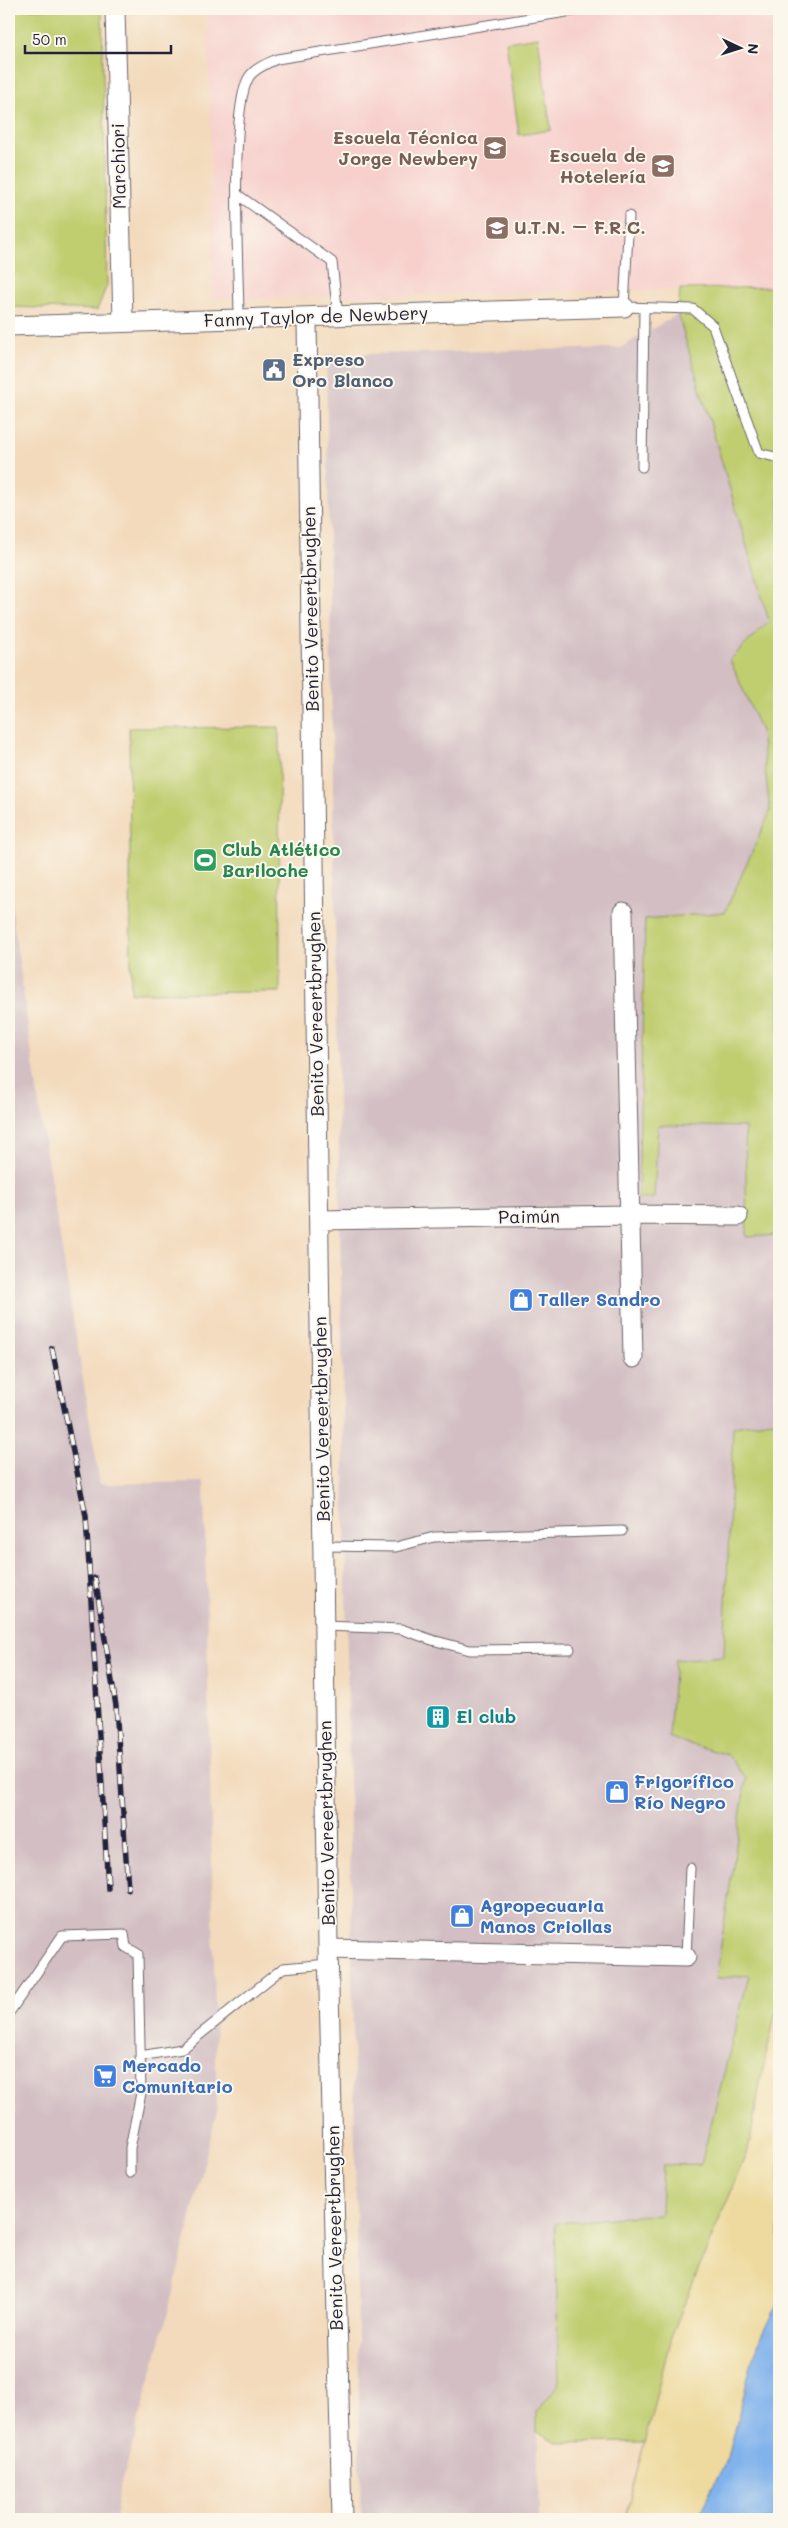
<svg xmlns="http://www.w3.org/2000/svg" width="788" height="2528" font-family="Mali,sans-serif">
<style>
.built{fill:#f7d0cc}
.industrial{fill:#d2bec3}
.green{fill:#c0ce70;stroke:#717856}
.sand{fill:#eeda9e;stroke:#887e6c}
.water{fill:#80b2ec;stroke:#516a94}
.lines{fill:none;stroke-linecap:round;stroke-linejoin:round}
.lane-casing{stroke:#6b6268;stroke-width:11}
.street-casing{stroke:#6b6268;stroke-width:21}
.lane{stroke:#fff;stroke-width:9}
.street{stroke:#fff;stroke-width:19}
.rail-casing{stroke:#22223b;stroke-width:5.5}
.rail{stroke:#fbf7ec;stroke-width:4;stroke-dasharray:11;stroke-linecap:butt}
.labels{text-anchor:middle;stroke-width:4;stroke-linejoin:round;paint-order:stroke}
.education-label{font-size:18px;font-weight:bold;fill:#785e54;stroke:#fbf7ec;text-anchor:end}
.street-label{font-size:18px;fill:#22223b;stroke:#fbf7ec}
.service-label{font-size:18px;font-weight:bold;fill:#4e5e75;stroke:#fbf7ec;text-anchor:start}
.leisure-label{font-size:18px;font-weight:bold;fill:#27864d;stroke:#fbf7ec;text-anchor:start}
.shop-label{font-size:18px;font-weight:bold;fill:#366cbe;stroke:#fbf7ec;text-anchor:start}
.culture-label{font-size:18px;font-weight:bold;fill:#0d838f;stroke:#fbf7ec;text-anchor:start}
</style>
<rect width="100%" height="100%" fill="#fbf7ec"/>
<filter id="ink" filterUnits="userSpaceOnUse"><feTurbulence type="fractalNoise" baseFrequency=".02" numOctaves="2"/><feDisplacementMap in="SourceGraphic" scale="10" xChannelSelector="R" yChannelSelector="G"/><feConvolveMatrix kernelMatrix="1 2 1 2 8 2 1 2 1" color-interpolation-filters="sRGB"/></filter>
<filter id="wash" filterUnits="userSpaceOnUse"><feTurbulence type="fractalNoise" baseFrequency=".0096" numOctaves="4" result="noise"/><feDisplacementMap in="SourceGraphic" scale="20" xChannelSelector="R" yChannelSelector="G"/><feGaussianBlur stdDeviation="1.12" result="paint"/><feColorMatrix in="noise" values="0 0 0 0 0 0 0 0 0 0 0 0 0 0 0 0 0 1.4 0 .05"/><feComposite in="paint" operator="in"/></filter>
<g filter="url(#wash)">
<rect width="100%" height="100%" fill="#f3dabc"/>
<path class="built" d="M208,9H779V287L213,299Z"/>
<path class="industrial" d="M678,314L769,621L730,660L761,731L770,812L725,912L645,919L654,1198L658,1125L745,1127L747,1237L779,1235V1420L733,1427L724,1656L669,1738L728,1755L746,1778L716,1979L749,1975L701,2164L661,2214L556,2223L559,2383L537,2411L539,2519H361L326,355L620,348Z
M9,889L42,1127L100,1484L204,1482L217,2111L168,2312L119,2494L115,2519H9Z"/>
<path class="green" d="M9,9H102L107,285L97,310L9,307Z
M538,37L551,130L519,135L506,42Z
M779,287V1235L747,1237L745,1127L658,1125L654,1198L638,1199L645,919L725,912L770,812L761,731L730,660L769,621L678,314L680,289Z
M279,727L280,992L131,993L129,728Z
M779,1420V1999L761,2078L749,2147L671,2337L645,2442L556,2443L537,2432V2411L559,2383L555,2223L661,2214L663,2165L701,2164L749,1975L716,1979L746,1778L728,1755L669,1738L675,1660L724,1656L733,1427Z"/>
<path class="sand" d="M779,1999V2301L728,2458L696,2519H625L671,2337L749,2147L761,2078Z"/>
<path class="water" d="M779,2301V2519H696L728,2458L754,2353Z"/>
</g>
<g filter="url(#ink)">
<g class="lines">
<defs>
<path id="lane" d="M238,195L332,262L338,316
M629,216L624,307L693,309L713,326L759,453L779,458
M239,319C239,274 229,108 249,77C255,68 268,63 277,59L585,9
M642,467L644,308
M323,1546L396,1547L434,1537L622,1531
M324,1626L401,1629L432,1640L470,1650L570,1649
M686,1957L690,1868
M9,2013L62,1936L124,1934L126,1947L138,1954L141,2093L130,2148V2173
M140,2056L182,2049L283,1968L328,1964"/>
<path id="street" d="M115,9L123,322
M307,318L328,1949L342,2519
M9,326L624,307
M623,912L633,1358
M319,1220L629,1215L738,1216
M328,1949L686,1957"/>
</defs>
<use href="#lane" class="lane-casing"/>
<use href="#street" class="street-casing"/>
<use href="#lane" class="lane"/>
<use href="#street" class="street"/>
<defs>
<path id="rail" d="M52,1348L86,1516L108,1888
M95,1578L116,1706L128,1889"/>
</defs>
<use href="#rail" class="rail-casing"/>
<use href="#rail" class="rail"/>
</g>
</g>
<defs>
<symbol id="school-square" viewBox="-11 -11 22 22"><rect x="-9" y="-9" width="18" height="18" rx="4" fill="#8d6e63" stroke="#fbf7ec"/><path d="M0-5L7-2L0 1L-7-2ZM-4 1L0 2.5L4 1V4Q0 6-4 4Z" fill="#fff"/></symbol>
<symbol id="university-square" viewBox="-11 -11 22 22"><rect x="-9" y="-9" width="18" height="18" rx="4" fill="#8d6e63" stroke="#fbf7ec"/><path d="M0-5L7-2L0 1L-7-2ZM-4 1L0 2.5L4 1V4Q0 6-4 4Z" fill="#fff"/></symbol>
<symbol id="civic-square" viewBox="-11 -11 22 22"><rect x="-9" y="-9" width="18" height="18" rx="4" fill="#5c6f8a" stroke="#fbf7ec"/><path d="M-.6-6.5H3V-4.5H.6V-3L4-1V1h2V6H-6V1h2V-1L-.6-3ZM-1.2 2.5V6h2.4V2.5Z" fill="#fff"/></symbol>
<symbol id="stadium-square" viewBox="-11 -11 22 22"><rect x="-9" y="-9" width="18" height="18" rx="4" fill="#2e9e5b" stroke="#fbf7ec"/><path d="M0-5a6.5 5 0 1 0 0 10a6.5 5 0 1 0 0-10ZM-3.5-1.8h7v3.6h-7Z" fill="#fff"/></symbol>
<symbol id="shop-square" viewBox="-11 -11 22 22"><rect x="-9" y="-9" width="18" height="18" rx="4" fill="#3f7fe0" stroke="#fbf7ec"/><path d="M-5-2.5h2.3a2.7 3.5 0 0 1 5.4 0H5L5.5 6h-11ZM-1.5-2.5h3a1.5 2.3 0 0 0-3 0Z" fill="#fff"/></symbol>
<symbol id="building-square" viewBox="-11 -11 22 22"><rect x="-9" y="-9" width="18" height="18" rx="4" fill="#0f9aa8" stroke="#fbf7ec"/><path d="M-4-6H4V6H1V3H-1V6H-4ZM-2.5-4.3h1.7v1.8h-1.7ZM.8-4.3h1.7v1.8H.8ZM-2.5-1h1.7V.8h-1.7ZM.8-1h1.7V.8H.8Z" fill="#fff"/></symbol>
<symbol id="supermarket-square" viewBox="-11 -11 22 22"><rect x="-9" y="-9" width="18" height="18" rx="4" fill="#3f7fe0" stroke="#fbf7ec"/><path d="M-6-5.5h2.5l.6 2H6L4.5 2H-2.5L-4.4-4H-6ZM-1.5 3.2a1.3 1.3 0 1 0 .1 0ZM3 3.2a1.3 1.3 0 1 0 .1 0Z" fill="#fff"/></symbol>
</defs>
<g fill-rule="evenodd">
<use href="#school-square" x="481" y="134" width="28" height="28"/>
<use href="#university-square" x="649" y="152" width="28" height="28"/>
<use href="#university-square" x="483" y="214" width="28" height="28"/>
<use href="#civic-square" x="260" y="356" width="28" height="28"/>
<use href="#stadium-square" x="191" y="846" width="28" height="28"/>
<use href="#shop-square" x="507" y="1286" width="28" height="28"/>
<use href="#building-square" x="424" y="1703" width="28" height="28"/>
<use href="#shop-square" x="603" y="1778" width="28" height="28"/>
<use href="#shop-square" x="448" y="1902" width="28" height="28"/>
<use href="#supermarket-square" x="91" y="2062" width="28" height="28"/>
</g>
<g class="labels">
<g class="education-label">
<text x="478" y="144">Escuela Técnica<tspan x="478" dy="21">Jorge Newbery</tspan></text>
<text x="646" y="162">Escuela de<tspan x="646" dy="21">Hotelería</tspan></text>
<text x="514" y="234" text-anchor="start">U.T.N. – F.R.C.</text>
</g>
<g class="street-label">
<text transform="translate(119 166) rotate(-91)" y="6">Marchiori</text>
<text transform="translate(316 317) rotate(-2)" y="6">Fanny Taylor de Newbery</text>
<text transform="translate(311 609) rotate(-91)" y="6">Benito Vereertbrughen</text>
<text transform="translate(316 1014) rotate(-91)" y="6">Benito Vereertbrughen</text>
<text transform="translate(529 1217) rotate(-1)" y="6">Paimún</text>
<text transform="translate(322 1419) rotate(-91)" y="6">Benito Vereertbrughen</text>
<text transform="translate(327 1823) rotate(-91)" y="6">Benito Vereertbrughen</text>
<text transform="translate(335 2228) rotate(-91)" y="6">Benito Vereertbrughen</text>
</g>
<g class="service-label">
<text x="292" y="366">Expreso<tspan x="292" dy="21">Oro Blanco</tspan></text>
</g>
<g class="leisure-label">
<text x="222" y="856">Club Atlético<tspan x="222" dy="21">Bariloche</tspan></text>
</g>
<g class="shop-label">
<text x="538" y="1306">Taller Sandro</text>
<text x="634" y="1788">Frigorífico<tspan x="634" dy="21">Río Negro</tspan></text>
<text x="480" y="1912">Agropecuaria<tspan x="480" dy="21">Manos Criollas</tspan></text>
<text x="122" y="2072">Mercado<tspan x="122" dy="21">Comunitario</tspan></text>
</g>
<g class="culture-label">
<text x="456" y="1723">El club</text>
</g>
</g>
<rect width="788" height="2528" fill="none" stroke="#fbf7ec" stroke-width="30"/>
<g transform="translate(740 48) rotate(94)" stroke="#fbf7ec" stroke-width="4" paint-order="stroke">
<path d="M0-4L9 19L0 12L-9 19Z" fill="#22223b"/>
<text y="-8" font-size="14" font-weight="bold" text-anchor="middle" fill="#22223b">N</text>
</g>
<path d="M25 45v8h146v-8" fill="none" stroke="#22223b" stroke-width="2.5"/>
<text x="32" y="45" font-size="15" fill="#22223b" stroke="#fbf7ec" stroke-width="4" paint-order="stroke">50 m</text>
</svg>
